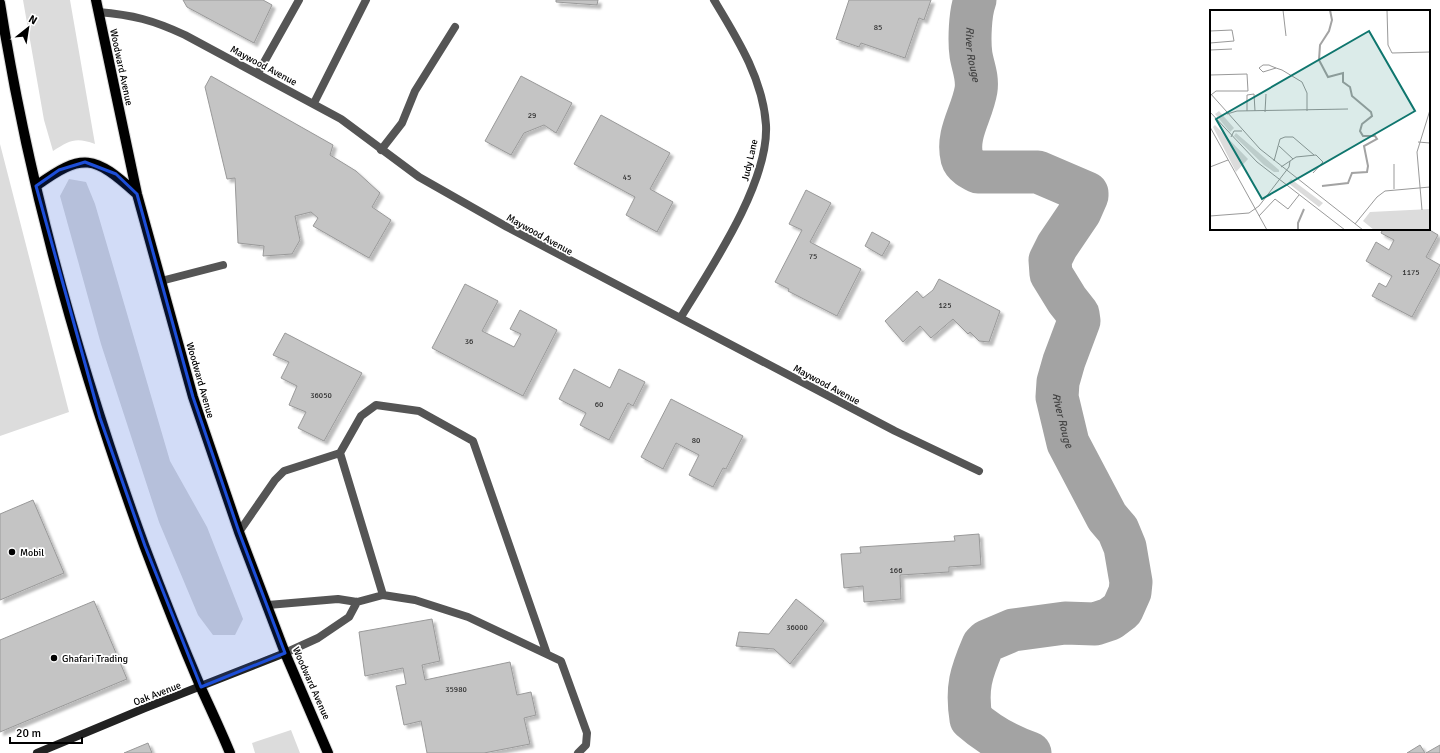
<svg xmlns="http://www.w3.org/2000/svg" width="1440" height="753" font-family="Signika,sans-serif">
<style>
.green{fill:#dcdcdc}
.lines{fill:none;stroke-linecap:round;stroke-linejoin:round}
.river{stroke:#a3a3a3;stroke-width:43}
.building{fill:#c4c4c4;stroke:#999;filter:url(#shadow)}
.primary-casing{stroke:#dbdbdb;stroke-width:12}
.lane{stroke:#555;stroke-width:8}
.street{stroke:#555;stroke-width:8}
.secondary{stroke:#222;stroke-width:8}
.primary{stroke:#000;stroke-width:10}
.marked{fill:#1d4ed8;fill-opacity:0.2;stroke:#1d4ed8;stroke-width:3;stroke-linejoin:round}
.poi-dot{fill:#000;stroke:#fff;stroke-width:1.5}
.labels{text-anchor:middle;stroke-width:3.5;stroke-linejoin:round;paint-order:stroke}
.number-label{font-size:8px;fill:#313131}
.street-label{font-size:10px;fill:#000;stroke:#fff}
.poi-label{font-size:10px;fill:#000;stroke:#fff;text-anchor:start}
.water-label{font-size:11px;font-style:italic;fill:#444;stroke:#fff}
.inset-river{fill:none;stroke:#a3a3a3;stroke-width:2}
.inset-road{fill:none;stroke:#999;stroke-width:1}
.view{fill:#0f766e;fill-opacity:0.15;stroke:#0f766e;stroke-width:2}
.inset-edge{fill:none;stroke:#000;stroke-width:2}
</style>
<defs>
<filter id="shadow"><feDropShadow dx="3.5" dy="3.5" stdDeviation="1" flood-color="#0004"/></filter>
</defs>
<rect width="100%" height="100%" fill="#fff"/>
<path class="green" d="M23,0H70L95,144C76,137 70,140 53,151L44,120Z
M0,144L69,412L0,436Z
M69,179L86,182L95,204L170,461L207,527L243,619L235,635H213L198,615L159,522L101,344L60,196Z
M291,730L300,753H255L252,743Z"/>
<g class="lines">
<path class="river" id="s1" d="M975,0C970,13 969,41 971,55C973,67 978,77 976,90C972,114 956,134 962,158C964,165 972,169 978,172H1038L1087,193V196L1080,212L1057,246L1050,260L1051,274L1067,300L1078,314L1079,321L1064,361L1058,382L1057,397L1068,443L1107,517L1118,530L1125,547L1131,582L1130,592L1122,610L1110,619L1095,624L1065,623L1013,630L987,641L983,645C971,673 966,688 971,719C989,735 1007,745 1030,753"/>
</g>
<path class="building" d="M183,0H263L272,5L254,43L187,7Z
M556,0H598L597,5L556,2Z
M849,0H931L924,20L919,18L905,58L861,43L859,47L836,39Z
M211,76L333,145L330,155L356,171L380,193L372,207L391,220L369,258L313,226L318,218L311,212L295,216L300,240L292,254L263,256L264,246L238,243L235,178L227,179L205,87Z
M521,76L572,103L556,133L544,125L524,133L511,155L485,141Z
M601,115L670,153L650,189L673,202L657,232L626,215L635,197L574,164Z
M806,190L831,203L810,242L861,269L837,316L788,291L789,289L775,282L802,230L789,224Z
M1383,229H1428L1438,235L1426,257L1440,265L1412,317L1372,296L1379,283L1386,287L1392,276L1366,261L1376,242L1389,250L1394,240L1381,233Z
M872,232L890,242L882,256L865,246Z
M939,279L1000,311L989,342L979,341L970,332L968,334L953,319L931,338L920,326L903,342L885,321L917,291L923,298L933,290Z
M465,284L498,301L482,331L514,347L521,334L510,329L520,310L557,330L523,396L432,348Z
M285,333L362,373L324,441L298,428L306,412L289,405L297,386L281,378L289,362L273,355Z
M574,369L610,388L619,369L645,382L633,406L628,403L609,440L580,425L586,413L559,399Z
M671,399L743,436L726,469L723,468L713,487L689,475L699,455L676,443L663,469L641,457Z
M33,500L64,573L0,600V514Z
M979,534L981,565L949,567V572L900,575L901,599L864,602L863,586L844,588L841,554L861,553L860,547L955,541L954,536Z
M796,599L824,621L790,664L774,649L736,646L739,632L769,634Z
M94,601L127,679L0,732V640Z
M432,619L440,661L422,665L425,680L510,662L517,695L531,692L536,715L524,718L530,744L484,753H427L421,721L404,725L396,686L406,684L403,668L365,676L359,632Z
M148,743L152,753H124Z
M1420,745L1425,753H1407Z
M1440,745V753H1426Z"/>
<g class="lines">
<defs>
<path id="primary" d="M96,0L137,194L193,397L239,532L285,653L328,753
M0,3C29,188 80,369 144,545C162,593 181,641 201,688C211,710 221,731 230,753
M36,186C83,152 94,155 137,194"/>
</defs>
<use href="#primary" class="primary-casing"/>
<path class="lane" d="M258,73L299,0
M314,103L366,0
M381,150L402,123L415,91L455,27
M161,281L223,265
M340,453L383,595
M239,532L275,480L284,471L340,453L361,416L376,405L419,411L473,441L547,654
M268,605L338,599L357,602L383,595L415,600L468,617L561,661L587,733L586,745L578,753
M285,653L318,638L349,617L357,602"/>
<path class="street" d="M98,12C133,15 153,20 185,35L341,119L419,177L507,227L895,431L979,471
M681,317C711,268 769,183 766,125C763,79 737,38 714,0"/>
<path class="secondary" d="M37,753L145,708L285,653"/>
<use href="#primary" class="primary"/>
</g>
<path class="marked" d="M85,162L116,174L137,194L193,397L239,532L285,653L201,687L145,546L100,418L36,186L59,170Z"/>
<g class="poi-dot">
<circle cx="12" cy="552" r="4"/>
<circle cx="54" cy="658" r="4"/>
</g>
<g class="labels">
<g class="number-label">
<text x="878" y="30">85</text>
<text x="532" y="118">29</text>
<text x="627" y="180">45</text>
<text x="813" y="259">75</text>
<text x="1411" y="275">1175</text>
<text x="945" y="308">125</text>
<text x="469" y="344">36</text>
<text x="321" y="398">36050</text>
<text x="599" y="407">60</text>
<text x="696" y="443">80</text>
<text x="896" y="573">166</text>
<text x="797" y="630">36000</text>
<text x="456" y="692">35980</text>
</g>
<g class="street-label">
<text transform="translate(264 65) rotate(28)" y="4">Maywood Avenue</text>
<text transform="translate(122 67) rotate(78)" y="4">Woodward Avenue</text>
<text transform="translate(749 160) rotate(-77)" y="4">Judy Lane</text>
<text transform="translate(540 234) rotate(29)" y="4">Maywood Avenue</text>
<text transform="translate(201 380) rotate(74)" y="4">Woodward Avenue</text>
<text transform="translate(827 384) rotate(28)" y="4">Maywood Avenue</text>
<text transform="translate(312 683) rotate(66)" y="4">Woodward Avenue</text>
<text transform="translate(157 693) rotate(-21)" y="4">Oak Avenue</text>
</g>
<g class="poi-label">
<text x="20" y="556">Mobil</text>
<text x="62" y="662">Ghafari Trading</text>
</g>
<g class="water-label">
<text dy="4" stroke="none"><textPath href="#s1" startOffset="55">River Rouge</textPath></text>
<text dy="4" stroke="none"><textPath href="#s1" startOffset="547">River Rouge</textPath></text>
</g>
</g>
<g transform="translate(1210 10)">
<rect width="220" height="220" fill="#fff"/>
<path d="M9,101L24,118L20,122L5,104ZM5,115L38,149L26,162L3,117ZM26,123L69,160V162H64L54,155L24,126ZM81,169L113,193L109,197L78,173ZM220,199V220H164L153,211L160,202Z" fill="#dcdcdc"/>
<path class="inset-river" d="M112,176L138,173L142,163L157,162L158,156L154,136L167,129L165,126H153L150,121L152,114L162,106L161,102L142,86L140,77L133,72V63L118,67L109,50L110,35L119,21L122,10L120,0M88,220V213L94,199"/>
<path class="inset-road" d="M73,0L76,26M177,0L178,35L182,43L220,42M0,21L22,20L24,31L0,33M0,40L22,39M66,58L53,62L49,58L53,55H59L61,56L66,58L72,60L92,72L97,83V101M0,65L37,64L38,81H6L1,85M0,83L50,139L153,220M37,101V85L44,84L45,101M0,102L47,152L135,220M55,102L56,84M17,104L27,101L138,99M0,117L57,220M21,127L24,121H32M208,132L220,133M69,136L83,149M64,151L70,129L75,127H83L104,145M0,157L18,150M71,157L86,147L106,145L113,152L103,163M184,179V154M212,200L207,142L220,100M0,206L39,203L49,196L79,157L80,151M49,206L65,189L78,199L89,185M145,214L167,187L175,181L220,177"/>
<path class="view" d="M159,21L205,101L52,189L6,109Z"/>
<rect width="220" height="220" class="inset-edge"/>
</g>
<g transform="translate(28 28) rotate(30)" stroke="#ffffff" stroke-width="3" paint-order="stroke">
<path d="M0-3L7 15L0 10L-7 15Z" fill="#000000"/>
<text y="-6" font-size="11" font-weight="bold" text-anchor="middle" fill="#000000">N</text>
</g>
<path d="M10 737v6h72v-6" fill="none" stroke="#000000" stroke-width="2"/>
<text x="16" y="737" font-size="12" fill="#000000" stroke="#ffffff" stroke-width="3" paint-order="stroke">20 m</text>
</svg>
